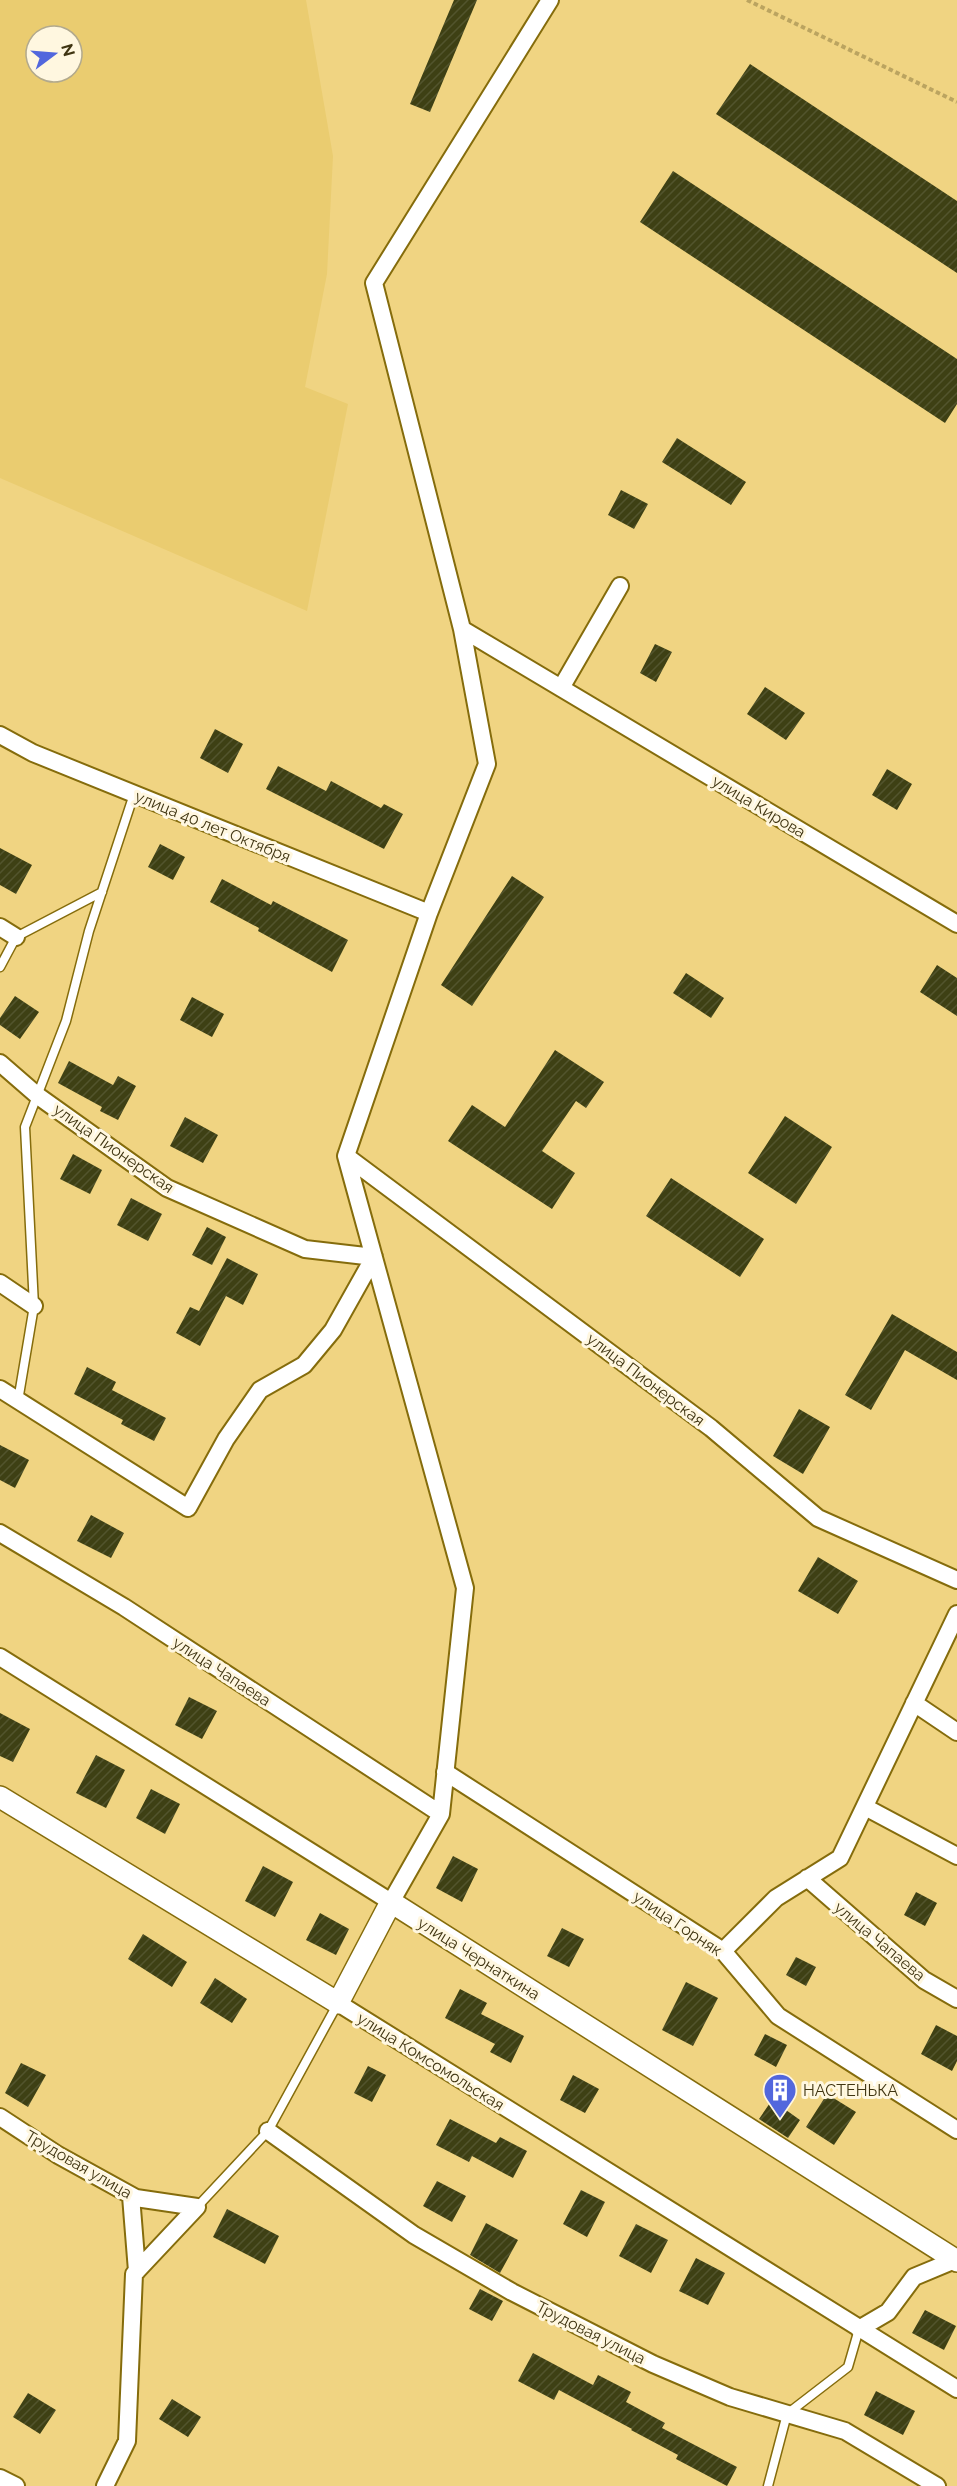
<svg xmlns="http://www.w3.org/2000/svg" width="957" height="2486" font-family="Raleway,sans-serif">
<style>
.built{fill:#eacc70;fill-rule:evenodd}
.building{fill:url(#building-hatch)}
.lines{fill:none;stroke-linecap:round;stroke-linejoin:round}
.service-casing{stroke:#856c0c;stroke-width:11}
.minor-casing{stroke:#856c0c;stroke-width:20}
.tertiary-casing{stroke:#856c0c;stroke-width:24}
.path{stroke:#bba460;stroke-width:4;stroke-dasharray:4.5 3;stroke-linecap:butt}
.service{stroke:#fff;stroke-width:8}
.minor{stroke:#fff;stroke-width:16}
.tertiary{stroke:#fff;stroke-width:21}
.labels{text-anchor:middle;stroke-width:6;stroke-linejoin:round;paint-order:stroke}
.street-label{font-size:16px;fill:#3f3411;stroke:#fff7e0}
.poi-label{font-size:16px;fill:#3f3411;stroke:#fff7e0;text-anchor:start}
</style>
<defs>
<pattern id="building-hatch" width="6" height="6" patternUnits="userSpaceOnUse" patternTransform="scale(1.5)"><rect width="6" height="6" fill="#3e4014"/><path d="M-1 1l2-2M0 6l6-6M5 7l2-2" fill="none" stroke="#52542d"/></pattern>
</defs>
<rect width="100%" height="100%" fill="#f0d482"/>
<path class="built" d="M0,0H306L333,156L327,274L305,387L348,404L307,611L0,478ZM36,36H72V72H36Z"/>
<path class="building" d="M454,0H477L430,112L410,104Z
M750,64L957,201V273L716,114Z
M673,171L957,359V404L945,423L640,222Z
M677,438L746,482L731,505L662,462Z
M621,490L648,504L634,529L608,515Z
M655,644L672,652L656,682L640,673Z
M765,687L805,713L786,740L747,714Z
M215,729L243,744L228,773L200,758Z
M278,766L326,791L331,781L381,808L384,804L403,814L384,849L266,789Z
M887,769L912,784L897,810L872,795Z
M160,844L185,857L173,880L148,867Z
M0,848L32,865L16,894L0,885Z
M512,876L544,897L472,1006L441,985Z
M222,879L271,905L273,901L348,940L332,972L258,931L259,928L210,902Z
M937,965L957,978V1016L920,992Z
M686,973L724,998L711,1018L673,993Z
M15,996L39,1012L20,1039L0,1025V1018Z
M192,997L224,1014L212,1037L180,1020Z
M555,1050L604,1082L586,1108L576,1101L542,1151L575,1173L552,1209L448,1141L472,1105L505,1127Z
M69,1061L113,1085L118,1076L136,1086L118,1120L100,1111L102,1107L58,1083Z
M785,1116L832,1147L796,1204L748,1173Z
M185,1117L218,1135L203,1163L170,1146Z
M73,1154L102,1170L90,1194L60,1179Z
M671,1178L764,1239L740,1277L646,1216Z
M131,1198L162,1214L148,1241L117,1225Z
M207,1227L226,1237L212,1265L192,1255Z
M227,1258L258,1274L243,1305L226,1296L200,1346L176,1333L190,1307L199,1311Z
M892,1314L957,1352V1380L905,1350L871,1410L845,1395Z
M87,1367L116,1382L112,1390L166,1418L154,1441L121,1424L123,1420L74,1394Z
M799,1409L830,1427L803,1474L773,1456Z
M0,1445L29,1460L15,1488L0,1480Z
M91,1515L124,1533L111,1558L77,1541Z
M818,1557L858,1581L838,1614L798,1591Z
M189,1697L217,1711L202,1739L175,1725Z
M0,1713L30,1729L13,1762L0,1756Z
M96,1755L125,1770L106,1808L76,1793Z
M151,1789L180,1804L165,1834L136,1818Z
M453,1856L478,1869L462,1902L436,1888Z
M263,1866L293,1882L275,1917L245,1901Z
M916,1892L937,1903L925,1926L904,1915Z
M320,1913L349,1929L336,1955L306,1940Z
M562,1928L584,1939L569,1967L547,1956Z
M143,1934L187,1962L172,1987L128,1959Z
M796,1957L816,1967L806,1986L786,1975Z
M215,1978L247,1999L232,2023L200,2003Z
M686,1982L718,1998L693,2046L662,2030Z
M460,1989L487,2003L481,2014L524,2036L511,2063L490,2052L495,2044L445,2018Z
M936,2025L957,2036V2061L952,2071L921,2054Z
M765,2034L787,2045L776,2067L754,2055Z
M21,2063L46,2075L28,2107L5,2093Z
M368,2066L386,2075L372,2102L354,2093Z
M573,2075L599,2089L585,2113L560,2100Z
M827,2094L856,2112L834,2145L806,2127Z
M772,2100L800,2120L788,2138L759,2119Z
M450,2119L496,2143L500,2137L527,2151L513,2178L472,2156L469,2162L436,2145Z
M437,2181L466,2196L452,2222L423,2206Z
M581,2190L605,2202L587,2237L563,2224Z
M227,2209L279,2236L265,2264L213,2237Z
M486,2223L518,2240L500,2273L470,2255Z
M636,2224L668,2240L651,2273L619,2256Z
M696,2258L725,2273L708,2305L679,2291Z
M480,2289L503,2301L492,2321L469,2309Z
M925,2310L956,2326L944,2350L912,2333Z
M533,2353L593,2385L598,2375L631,2392L626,2402L665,2423L662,2428L737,2467L727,2486L676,2459L678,2455L631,2430L632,2429L559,2390L554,2400L518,2381Z
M876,2391L915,2411L903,2435L864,2415Z
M28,2393L56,2410L40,2434L13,2417Z
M172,2399L201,2417L188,2437L159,2419Z"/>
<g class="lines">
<defs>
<path id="service" d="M0,967L16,937L102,892
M18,1401L34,1306L25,1127L66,1021L89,931L134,794
M197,2207L268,2131L337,2005
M768,2486L787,2414L848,2367L859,2329"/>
<path id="minor" d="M462,629L957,924
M561,688L620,586
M0,735L33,753L429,913
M0,927L16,937
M0,1063L38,1096L167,1188L305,1249L374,1257L333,1330L304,1365L260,1390L226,1439L188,1508L0,1389
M346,1156L711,1428L818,1518L957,1580
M0,1283L34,1306
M0,1533L124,1607L441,1814
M0,1657L391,1902L441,1814L465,1588L346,1156L429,913L487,764L462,629L374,283L550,0
M914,1703L957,1732
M445,1772L723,1951L778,2016L957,2130
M865,1807L957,1856
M807,1878L924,1980L957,1999
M723,1951L776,1898L840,1858L957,1614
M338,2003L957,2389
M0,2117L58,2155L136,2198L197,2207
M268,2131L414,2235L512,2292L653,2364L730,2397L845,2431L937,2486
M131,2196L137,2271
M859,2329L888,2312L914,2277L955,2260
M0,2478L16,2486
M105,2486L127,2441L134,2274L197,2207"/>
<path id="tertiary" d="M0,1797L338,2003L391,1902L957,2261"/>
</defs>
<use href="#service" class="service-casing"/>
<use href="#minor" class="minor-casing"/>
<use href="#tertiary" class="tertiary-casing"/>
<path class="path" d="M747,0L957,102"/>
<use href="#service" class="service"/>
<use href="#minor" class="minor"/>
<use href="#tertiary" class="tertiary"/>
</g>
<defs>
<symbol id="building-pin" viewBox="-11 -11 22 30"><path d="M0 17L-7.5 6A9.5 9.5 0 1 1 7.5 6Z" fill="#5267dd" stroke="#fff7e0"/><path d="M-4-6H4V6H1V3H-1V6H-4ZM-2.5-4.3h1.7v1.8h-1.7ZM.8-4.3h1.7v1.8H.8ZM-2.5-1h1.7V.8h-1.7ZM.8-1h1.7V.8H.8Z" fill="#fff"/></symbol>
</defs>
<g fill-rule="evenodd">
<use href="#building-pin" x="761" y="2071" width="38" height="52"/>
</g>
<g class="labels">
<g class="street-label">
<text transform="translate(759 806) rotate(31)" y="6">улица Кирова</text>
<text transform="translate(213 826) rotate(22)" y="6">улица 40 лет Октября</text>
<text transform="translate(114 1148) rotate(35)" y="6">улица Пионерская</text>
<text transform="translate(646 1379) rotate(37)" y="6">улица Пионерская</text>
<text transform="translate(222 1671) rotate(33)" y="6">улица Чапаева</text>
<text transform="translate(678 1923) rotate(34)" y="6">улица Горняк</text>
<text transform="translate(880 1941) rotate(40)" y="6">улица Чапаева</text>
<text transform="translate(479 1958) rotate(32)" y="6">улица Чернаткина</text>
<text transform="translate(431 2061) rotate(32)" y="6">улица Комсомольская</text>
<text transform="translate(79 2164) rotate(30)" y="6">Трудовая улица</text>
<text transform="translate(591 2332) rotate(27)" y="6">Трудовая улица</text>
</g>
<g class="poi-label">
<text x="803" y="2096">НАСТЕНЬКА</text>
</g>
</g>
<g transform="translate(54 54) rotate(74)"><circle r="28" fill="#fff7e0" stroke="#b2a98d" stroke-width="1.5"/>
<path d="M0-4.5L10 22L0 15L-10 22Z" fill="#5267dd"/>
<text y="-9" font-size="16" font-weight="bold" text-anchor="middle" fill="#3f3411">N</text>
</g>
</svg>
